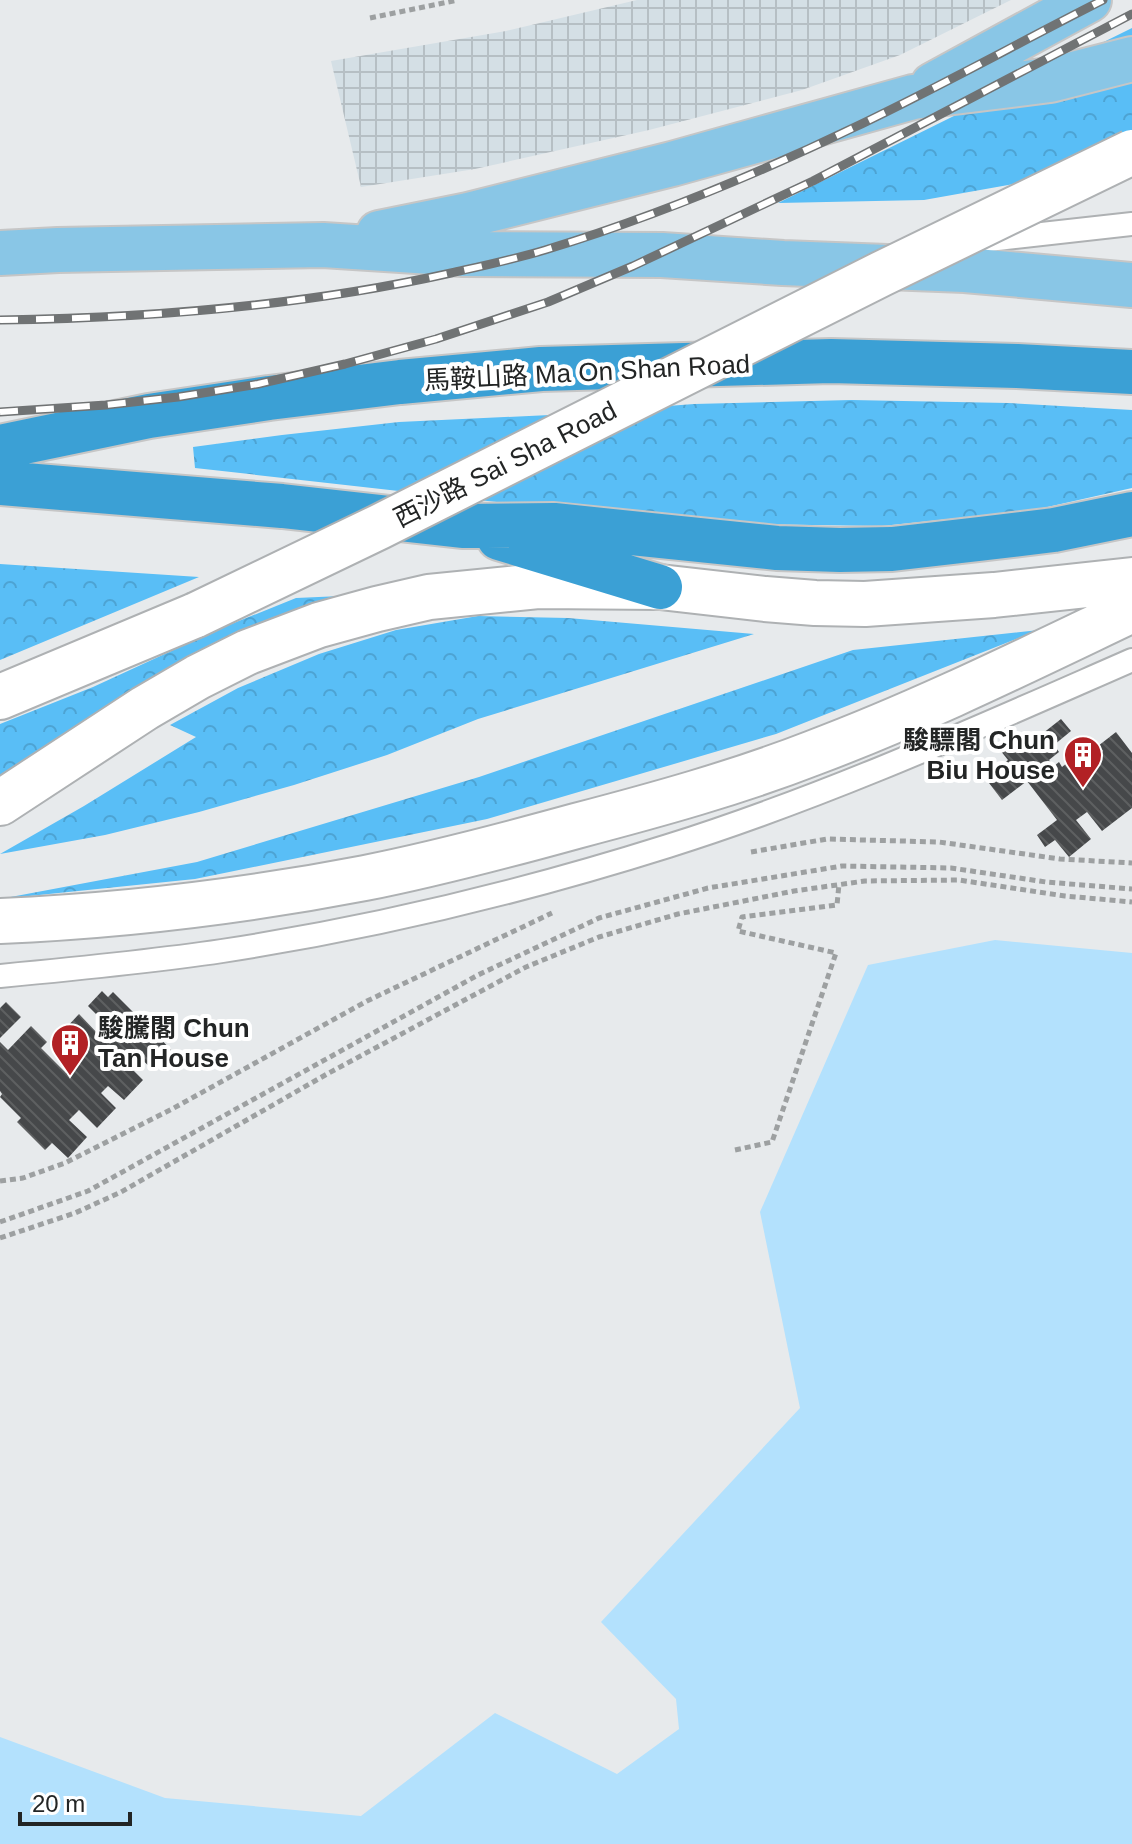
<svg xmlns="http://www.w3.org/2000/svg" width="1132" height="1844" font-family="Helvetica,'Noto Sans TC',sans-serif">
<style>
.industrial{fill:url(#industrial-grid)}
.green{fill:#b3e1fd}
.forest{fill:url(#forest-crowns)}
.building{fill:url(#building-back-hatch)}
.lines{fill:none;stroke-linecap:round;stroke-linejoin:round}
.lane-casing{stroke:#aeb1b3;stroke-width:26}
.secondary-casing{stroke:#aeb1b3;stroke-width:48}
.primary-casing{stroke:#c6c6c6;stroke-width:48}
.highway-casing{stroke:#c6c6c6;stroke-width:48}
.path{stroke:#9da0a1;stroke-width:5;stroke-dasharray:6 4;stroke-linecap:butt}
.lane{stroke:#fff;stroke-width:22}
.secondary{stroke:#fff;stroke-width:44}
.primary{stroke:#89c6e6;stroke-width:44}
.highway{stroke:#3ba0d5;stroke-width:44}
.rail-casing{stroke:#707374;stroke-width:9}
.rail{stroke:#fff;stroke-width:6;stroke-dasharray:18;stroke-linecap:butt}
.secondary-bridge-casing{stroke:#aeb1b3;stroke-width:48;stroke-linecap:butt}
.secondary-bridge{stroke:#fff;stroke-width:44}
.labels{text-anchor:middle;stroke-width:8;stroke-linejoin:round;paint-order:stroke}
.street-label{font-size:26px;fill:#232525;stroke:#fff}
.poi-label{font-size:26px;font-weight:bold;fill:#232525;stroke:#fff;text-anchor:end}
</style>
<defs>
<pattern id="industrial-grid" width="8" height="8" patternUnits="userSpaceOnUse" patternTransform="scale(2)"><rect width="8" height="8" fill="#d4dfe5"/><path d="M0 4h8M4 0v8" fill="none" stroke="#b6bfc4"/></pattern>
<pattern id="forest-crowns" width="20" height="18" patternUnits="userSpaceOnUse" patternTransform="scale(2)"><rect width="20" height="18" fill="#59bef6"/><path d="M2 6a3 3 0 1 1 6 0M12 15a3 3 0 1 1 6 0" fill="none" stroke="#4da3d3"/></pattern>
<pattern id="building-back-hatch" width="6" height="6" patternUnits="userSpaceOnUse" patternTransform="scale(2)"><rect width="6" height="6" fill="#46484a"/><path d="M-1 5l2 2M0 0l6 6M5-1l2 2" fill="none" stroke="#5e6061"/></pattern>
</defs>
<rect width="100%" height="100%" fill="#e7eaec"/>
<path class="industrial" d="M637,0H1011L900,55L802,90L649,130L475,169L361,187L331,61L506,31Z"/>
<path class="green" d="M995,940L1132,953V1844H0V1737L165,1798L361,1816L495,1713L617,1774L679,1729L676,1699L601,1622L800,1408L760,1212L868,965Z"/>
<path class="forest" d="M1132,28V163L924,200L778,203Z
M851,400L1008,403L1132,410V488L1034,510L882,526L737,524L568,510L195,468L193,447L282,435L399,422L550,415L694,404Z
M0,564L199,577L0,660Z
M341,596L0,781V724L93,687L219,629L296,598Z
M478,616L568,618L754,634L478,719L387,755L294,785L199,812L105,835L0,854L84,806L196,737L170,725L238,688L319,654L396,630Z
M1039,630L776,734L487,819L195,879L0,899L197,862L479,777L853,650Z"/>
<path class="building" d="M1061,719L1071,731L1054,745L1059,752L1049,760L1054,766L1059,762L1062,767L1073,758L1082,759L1085,764L1103,751L1098,746L1116,732L1132,753V808L1102,831L1087,812L1076,820L1091,839L1069,857L1055,840L1045,847L1037,835L1057,820L1027,781L1002,800L989,783L994,779L991,774L1008,760L1000,750L1012,741L1019,752Z
M102,991L108,997L113,992L145,1024L153,1016L165,1028L157,1035L172,1051L153,1070L135,1053L126,1063L143,1080L124,1100L108,1086L101,1093L116,1108L97,1128L79,1110L69,1120L87,1137L68,1158L52,1143L45,1150L17,1122L21,1118L0,1097L2,1094L0,1091V1042L8,1050L31,1026L47,1042L41,1048L66,1073L73,1065L69,1061L77,1053L66,1041L70,1037L64,1030L79,1014L101,1037L110,1028L88,1006Z
M6,1002L21,1017L0,1038V1008Z"/>
<g class="lines">
<defs>
<path id="lane" d="M979,241L1132,224
M0,976C74,969 148,962 222,951C373,928 522,892 668,846C827,796 979,727 1132,660"/>
<path id="secondary" d="M0,697L196,615
M0,803L145,708L198,677L248,652L319,625L377,609L429,597L538,586L660,587L765,599L815,603L865,604L994,595L1132,580
M0,921C123,916 245,901 365,878C436,864 507,845 576,826C656,805 736,783 813,753C922,712 1027,660 1132,610"/>
<path id="primary" d="M933,85L1089,0
M379,233L468,215L672,164L913,97L1050,80L1132,59
M0,253L58,250L323,245L463,254L662,255L783,263L965,270L1132,285"/>
<path id="highway" d="M0,447L149,416L269,398L400,382L541,369L831,361L1017,366L1132,372
M0,483L282,506L462,526L554,525L777,548L840,550L892,549L979,539L1054,530L1132,514
M499,538L660,587"/>
</defs>
<use href="#lane" class="lane-casing"/>
<use href="#secondary" class="secondary-casing"/>
<use href="#primary" class="primary-casing"/>
<use href="#highway" class="highway-casing"/>
<path class="path" d="M370,18L458,0
M751,852L827,839L939,842L1060,859L1132,863
M735,1150L772,1142L836,953L738,931L742,917L837,905L839,884
M0,1181L23,1178L65,1163L172,1109L367,1001L552,913
M0,1222L88,1191L478,975L599,918L708,888L842,866L951,868L1046,882L1132,889
M0,1238L75,1213L121,1192L327,1074L526,967L599,937L678,914L794,891L865,881L959,880L1065,896L1132,902"/>
<use href="#lane" class="lane"/>
<use href="#secondary" class="secondary"/>
<use href="#primary" class="primary"/>
<use href="#highway" class="highway"/>
<defs>
<path id="rail" d="M0,320C152,318 303,306 451,273C482,266 515,259 545,250C651,218 755,175 855,127C939,87 1020,42 1103,0
M0,412L106,405L178,397L258,384L345,364L436,339L548,302L633,266L813,181L1132,14"/>
</defs>
<use href="#rail" class="rail-casing"/>
<use href="#rail" class="rail"/>
<defs>
<path id="secondary-bridge" d="M196,615L379,527L881,274L1132,152"/>
</defs>
<use href="#secondary-bridge" class="secondary-bridge-casing"/>
<use href="#secondary-bridge" class="secondary-bridge"/>
</g>
<defs>
<symbol id="building-pin" viewBox="-11 -11 22 30"><path d="M0 17L-7.5 6A9.5 9.5 0 1 1 7.5 6Z" fill="#b22125" stroke="#fff"/><path d="M-4-6H4V6H1V3H-1V6H-4ZM-2.5-4.3h1.7v1.8h-1.7ZM.8-4.3h1.7v1.8H.8ZM-2.5-1h1.7V.8h-1.7ZM.8-1h1.7V.8H.8Z" fill="#fff"/></symbol>
</defs>
<g fill-rule="evenodd">
<use href="#building-pin" x="1061" y="733" width="44" height="60"/>
<use href="#building-pin" x="48" y="1021" width="44" height="60"/>
</g>
<g class="labels">
<g class="street-label">
<text transform="translate(587 372) rotate(-3)" y="9">馬鞍山路 Ma On Shan Road</text>
<text transform="translate(505 464) rotate(-27)" y="9">西沙路 Sai Sha Road</text>
</g>
<g class="poi-label">
<text x="1055" y="749">駿驃閣 Chun<tspan x="1055" dy="30">Biu House</tspan></text>
<text x="98" y="1037" text-anchor="start">駿騰閣 Chun<tspan x="98" dy="30">Tan House</tspan></text>
</g>
</g>
<path d="M20 1812v12h110v-12" fill="none" stroke="#232525" stroke-width="4"/>
<text x="32" y="1812" font-size="24" fill="#232525" stroke="#ffffff" stroke-width="6" paint-order="stroke">20 m</text>
</svg>
